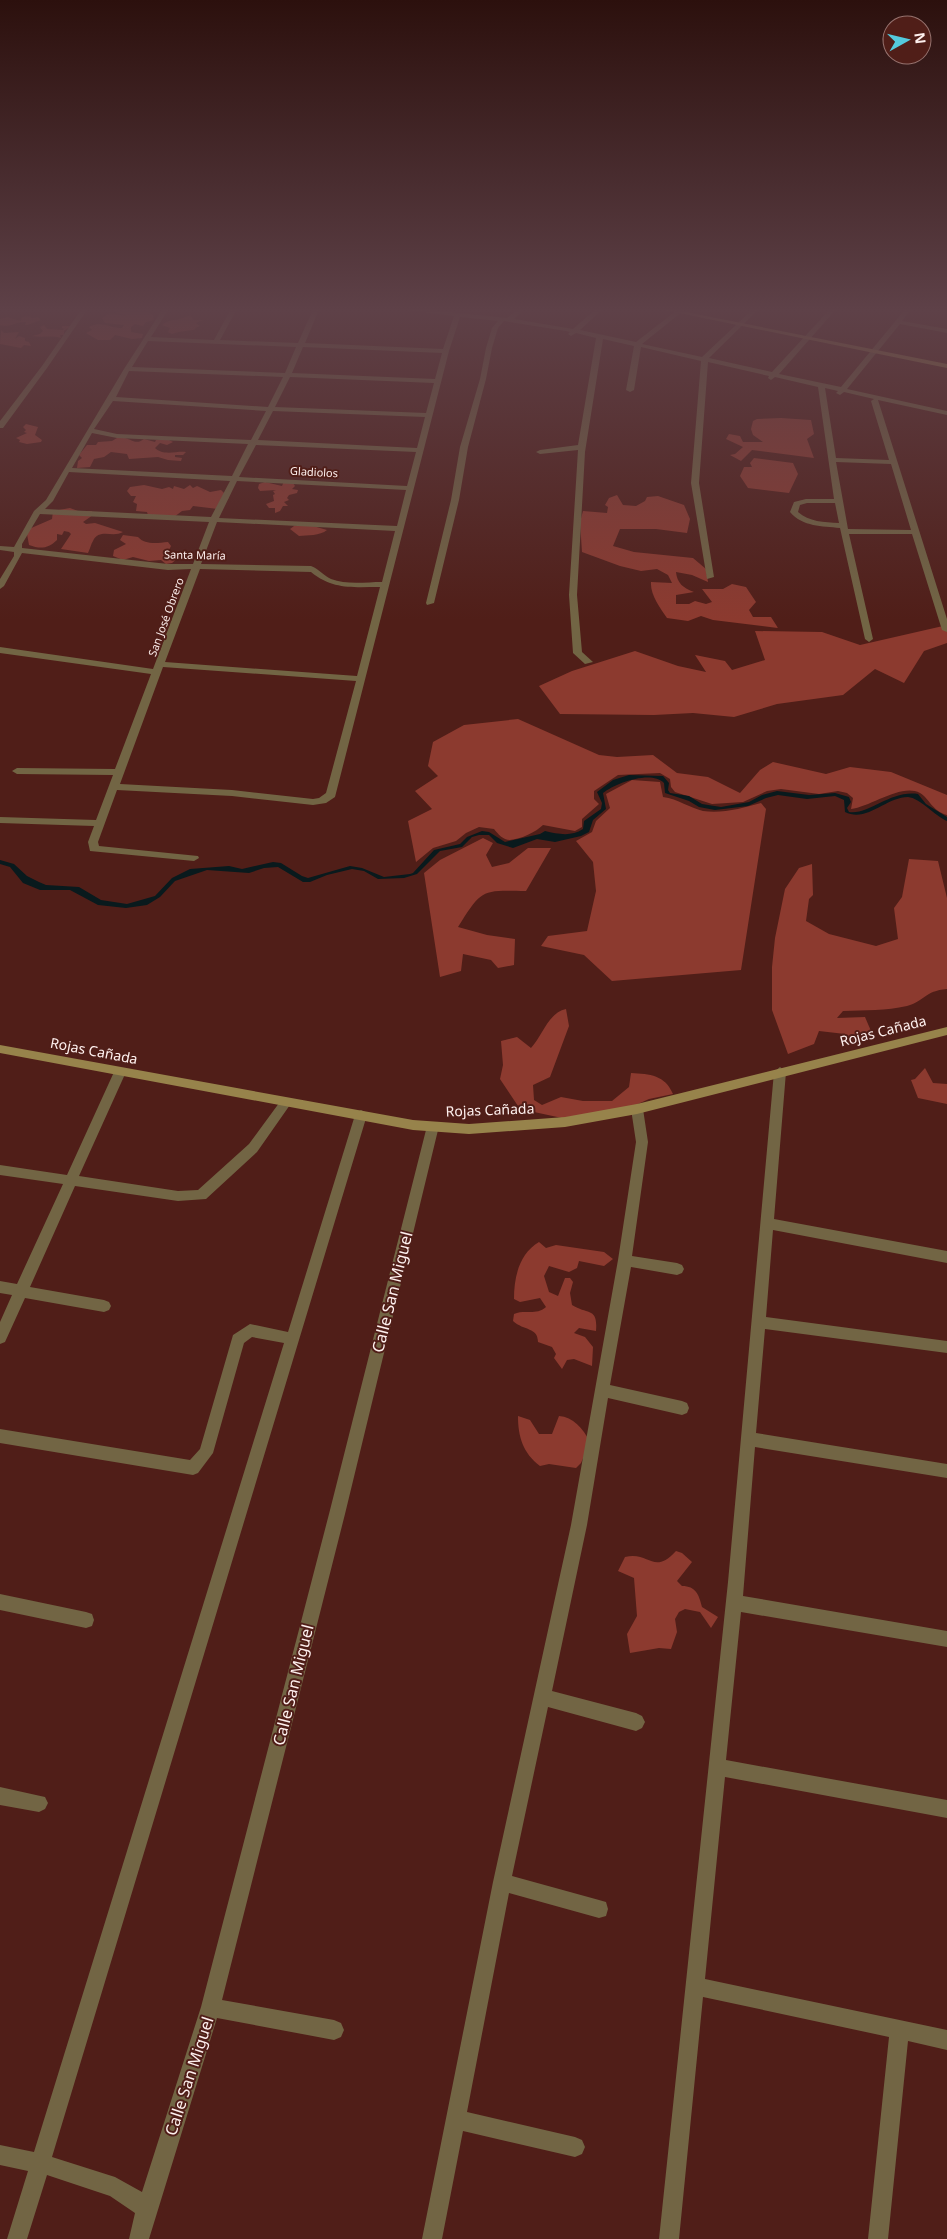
<svg xmlns="http://www.w3.org/2000/svg" width="947" height="2239" font-family="'Noto Sans',sans-serif">
<style>
.forest{fill:#8c3a2f}
.water{fill:#091a1d}
.lines{fill:none;stroke-linecap:round;stroke-linejoin:round}
.street{fill:#726544;fill-rule:evenodd}
.secondary{fill:#97834b;fill-rule:evenodd}
.labels{text-anchor:middle;stroke-width:4;stroke-linejoin:round;paint-order:stroke}
.far-street-label{font-size:11px;fill:#fef0ee;stroke:#501e18}
.street-label{font-size:14px;fill:#fef0ee;stroke:#501e18}
.near-street-label{font-size:16px;fill:#fef0ee;stroke:#501e18}
</style>
<rect width="100%" height="100%" fill="#501e18"/>
<path class="forest" d="M125,307H148L149,313L153,315L154,320L146,322L143,326L135,324L131,327V332L143,334L142,338L132,339L115,335L110,340H98L86,333L92,330L89,327C99,320 111,328 122,328L124,325L105,323L102,318L109,313L127,316L112,311L113,309Z
M190,315L194,320H203L196,323L200,326L195,328L196,329C186,332 183,330 172,334L168,332L170,328L162,325C170,318 181,321 190,315Z
M30,316L32,318L38,317L41,320L27,325H25L26,322C16,321 10,328 0,325V319L7,317L21,321L22,317Z
M44,325L47,329L63,330L64,329L62,328V326H71L64,331V335H60L61,338C51,335 43,338 32,336L40,334L43,331L40,327Z
M1,330L4,333L19,332L15,339L19,336L25,338V341L29,342L31,346L24,345L21,348L0,344Z
M781,418L811,420L814,434L807,439L814,458L752,450L741,461L730,455L735,454L743,447L726,439L729,434L740,436L743,442H763L753,435L751,429L753,421L757,419Z
M26,424L38,427L35,435L42,440L41,442L27,444L19,442L20,440L16,438L27,433L24,432L26,430L23,427Z
M117,438C119,438 122,437 125,438C133,440 136,445 144,439L155,442L156,440H169L173,442L167,445L160,443L155,448C163,456 176,451 186,452L183,455H175V457L182,458L181,461L168,460L158,457L129,459L127,454L111,452L104,457L94,459L90,467L77,468L78,461L82,458L79,455L87,445H96L98,442L112,441Z
M754,458L793,463L798,474L789,493L748,488L740,476L744,467H752L750,463Z
M284,481L293,483L295,486L292,489L298,490L297,493L289,495L287,498L289,500L284,502L288,506H283L280,511L275,513V508H269L266,504L274,501L273,495L275,494L273,491L276,490L260,491L258,488L259,484L265,482L282,486Z
M144,485L162,489L169,487L173,489L174,486L184,489L190,485L193,488L197,486L210,492L221,490L229,498L224,501L218,509L193,506L190,510L182,511L174,517L148,515L147,512L136,511L137,504L133,502L136,496H131L127,491L130,487Z
M617,495L623,505L636,506L645,501L647,497L658,496L684,505L690,519L687,533L656,529H620L613,546L634,552L693,558L706,569L708,582L692,575L676,572C677,583 683,588 694,592L676,595V604H689L695,601L706,604L712,602L702,589H723L732,584L746,587L756,602L749,610L753,617H771L778,628L713,620L701,616L688,621L667,618C660,608 650,594 651,582L672,583L668,575L657,569L641,571L620,566L582,552L580,522L583,511L607,513L608,507L605,505L609,498Z
M70,508L78,511H92L93,515L83,522L86,524L95,523L123,532C113,538 99,528 93,541C91,544 90,549 88,553L61,549L71,534L69,532L64,531L62,535L57,534V540C48,549 40,549 29,545L27,534L29,529L52,519L53,511Z
M294,526H313L327,530C320,536 307,535 299,536L290,529Z
M123,535L138,537C145,545 157,543 168,542L171,546L167,554L178,558L172,563L166,564L161,560L149,561L133,557L123,560L113,556L114,550L126,544L120,540Z
M947,623V643L924,651L904,683L875,669L843,695L777,704L734,717L693,713L654,715L560,714L539,686L572,671L635,651L678,666L706,672L695,655L725,661L732,670L765,660L755,631L822,632L860,645L943,626Z
M518,719L599,755L617,757L653,755L677,773L708,777L740,793L760,770L773,762L826,774L850,767L891,772L947,795V815C932,811 929,798 920,793C901,783 871,807 851,809L853,798L847,793L838,791L819,794L781,789L767,791L743,802L712,804L675,792L671,787L670,779L660,773L618,775L594,791V799L599,804L582,819V827L575,831L543,825C536,832 521,839 510,840C503,840 498,834 494,829L479,827L466,833L456,841L433,848L416,862L408,821L432,809L415,791L438,776L428,766L433,742L464,725Z
M632,780L660,782L663,797C678,799 690,808 703,811C722,814 743,808 761,803L766,809L741,970L612,981L584,955L541,946L548,936L587,931L596,891L593,862L576,841L592,832L596,821L610,808L606,794Z
M483,838L493,843L486,855L492,867L509,863L528,848H551L526,891C481,890 482,889 458,927L487,935L515,939L514,965L498,968L491,960L463,954L461,971L440,977L424,873L440,860Z
M909,859L938,861L947,898V989C924,991 925,1001 907,1006C886,1011 865,1010 843,1011L837,1018L865,1017L871,1031L867,1040L857,1046L845,1034L819,1031L814,1044L788,1054L772,1010V967L775,938L785,889L799,868L812,864L813,895L809,899L806,921L829,934L876,946L898,939L894,908L902,897Z
M566,1009L569,1026L550,1077L533,1085L534,1100L542,1105L561,1097L583,1101H612L629,1087L631,1073C650,1074 665,1075 673,1094L649,1099L629,1108L562,1118L520,1109L500,1079L503,1065L501,1041L517,1037L531,1048C543,1035 548,1013 566,1009Z
M925,1068L933,1083L947,1084V1104L918,1098L911,1080L915,1079Z
M539,1242L546,1248L556,1245L604,1252L613,1259L604,1266L579,1261L577,1268L569,1272L549,1266L544,1276L549,1292L558,1296L565,1278H570L573,1282L570,1293L572,1305C588,1315 598,1307 596,1331L579,1328L574,1333L585,1337L593,1347L592,1366L574,1359L567,1360L562,1369L554,1358L556,1354L552,1347L538,1342C538,1327 524,1331 513,1321L514,1314C525,1309 536,1316 546,1307L540,1298L520,1302L514,1299C514,1277 519,1254 539,1242Z
M518,1416L530,1420L539,1434H552L559,1416C573,1417 583,1428 590,1442L581,1463L576,1468L549,1464L540,1466C523,1453 518,1437 518,1416Z
M676,1551L682,1553L692,1562L677,1581L682,1586C696,1586 699,1595 702,1607L718,1617L711,1628L700,1612L685,1609L679,1612L675,1619L677,1632L671,1649L659,1648L630,1653L627,1634L637,1616L634,1578L618,1571L625,1557C650,1551 653,1576 676,1551Z"/>
<path class="water" d="M629,775L663,776L669,783L668,790L670,793L689,796L702,804L721,807L749,802L762,795L777,791L809,795L835,793L849,797L851,802L847,808L849,812C870,815 890,790 918,794L926,804L947,817V821C935,816 920,798 908,797C886,797 867,823 845,812L844,800L835,796L807,799L778,795L766,798L748,806L715,810L699,807L689,801L665,793L664,783C651,770 616,783 603,793L606,809L593,820L589,832L581,836L555,842L537,839L513,848L497,843L489,835H479L472,837L462,847L440,851L417,874L404,878L378,879L364,871L352,869L327,875L310,882H303L278,867L264,868L249,873L207,870L175,881L160,897L147,905L126,908L98,905L70,890H40L23,883L10,867L0,864V860L14,864L27,876L39,882L46,885L79,887L101,900L127,904L155,896L172,878L190,869L229,866L242,869L273,862L281,863L302,876L308,878L350,866L362,868L384,877L410,874L413,873L434,850L460,844L467,837L482,831L489,832L505,842L540,834L545,831C558,834 571,837 583,829L584,821L601,809L602,803L597,792L613,780Z"/>
<g class="lines">
<path class="street" d="M83,307H89L47,368L3,428H0V421L42,366Z
M164,307H170L151,337L214,340L232,307H238L220,340L298,343L314,307H320L305,343L443,349L454,316L381,307H400L507,318L520,307H526L514,319L573,329L598,307H605L580,330L636,342L681,307H688L642,344L702,357L755,307H761L709,358L772,372L832,307H838L779,374L841,387L907,307H913L902,321L947,329V333L900,324L847,389L947,411V415L878,400L947,619V632L942,630L912,534H849L873,639L869,642L865,639L840,528C822,526 803,527 790,512L794,502L806,499H834L818,387L775,377L771,380L768,378L769,376L708,362L699,483L714,577L707,579L691,483L701,361L641,347L634,390L630,392L626,390L634,346L603,339L585,452L577,595L582,652L593,662L585,664L573,653L569,595L578,450L540,454L536,452L540,450L578,445L596,338L576,333L571,336L568,334L570,332L566,331L504,321L498,328L492,348L486,379L468,447L459,500L434,603L427,605L426,603L451,500L460,447L480,379L486,348L492,328L498,321L460,317L449,351L335,797L326,803L313,805L232,796L117,790L98,842L99,846L198,856L199,858L194,861L90,851L88,842L94,826L0,823V817L96,820L113,775L17,774L12,771L17,768L115,769L151,674L0,653V647L153,669L191,569L168,570L22,553L4,586L0,589V579L14,556V552L0,550V546L14,547L34,511L46,500L124,369ZM148,341L296,347L285,373L132,367ZM303,347L442,353L435,379L292,373ZM129,371L283,377L268,407L116,397ZM290,377L434,383L426,413L275,407ZM825,388L838,391L836,393L840,395L844,392L874,399L871,401L889,460L836,458ZM113,401L266,411L251,440L117,434L94,429ZM273,411L425,417L417,448L258,440ZM92,433L117,438L248,444L232,476L72,468ZM256,445L416,452L407,486L239,477ZM836,462L891,464L911,530L848,529ZM69,472L230,481L211,517L45,509L53,501ZM237,481L406,490L397,526L219,518ZM807,503H835L839,523C824,522 809,522 798,512L800,505ZM40,514L209,522L193,564H168L22,548V544ZM217,522L395,531L382,582C366,582 346,585 331,579C323,575 319,569 311,566L201,564ZM200,569L311,572C333,590 353,587 380,587L357,676L165,662ZM163,667L356,681L326,793L319,798L313,799L232,790L120,784Z
M120,1067L126,1072L79,1176L178,1191L198,1190L249,1144L282,1099H290L292,1102L257,1152L206,1199L178,1201L75,1186L30,1287L104,1300L109,1302L111,1306L109,1310L104,1312L25,1298L5,1342L0,1344V1322L12,1295L0,1293V1281L17,1284L63,1184L0,1175V1165L67,1175L114,1072Z
M780,1067L786,1072L774,1219L947,1251V1263L773,1230L766,1317L947,1341V1353L765,1329L756,1433L947,1464V1478L755,1447L743,1596L947,1631V1647L741,1612L726,1760L947,1800V1818L725,1777L705,1979L947,2030V2050L908,2041L888,2239H868L889,2037L703,1997L679,2239H659L728,1582L774,1072Z
M637,1104L641,1106L643,1109L648,1142L632,1256L677,1263L682,1265L684,1269L682,1273L677,1275L631,1267L610,1385L682,1401L687,1403L689,1408L687,1413L682,1415L608,1398L587,1525L552,1691L636,1713L642,1716L645,1722L642,1728L636,1731L548,1707L512,1876L599,1900L606,1902L608,1909L606,1916L599,1918L509,1893L467,2112L575,2137L582,2140L585,2147L582,2154L575,2157L463,2131L442,2239H422L493,1882L571,1525L618,1260L636,1142L631,1109L633,1106Z
M361,1110L365,1112L367,1115L52,2157L115,2177L142,2192L201,2007L329,1514L427,1126L429,1123H437L439,1126L345,1514L222,2000L334,2020L341,2023L344,2030L341,2037L334,2040L217,2018L149,2239H129L135,2213L110,2196L47,2175L27,2239H7L28,2171L0,2165V2145L34,2152L284,1343L252,1337L244,1343L213,1453L198,1473L193,1475L0,1443V1429L190,1460L200,1449L233,1335L250,1324L288,1332L355,1115L357,1112Z
M0,1594L86,1612L92,1614L94,1620L92,1626L86,1628L0,1610Z
M0,1787L45,1797L48,1803L45,1809L39,1812L0,1805Z"/>
<path class="secondary" d="M650,307H661L947,364V368Z
M947,1027V1035L637,1114L565,1127L469,1134L413,1130L0,1053V1045L413,1120L469,1124L565,1117L637,1104Z"/>
</g>
<linearGradient id="sky" x2="0" y2="1"><stop stop-color="#2c100d"/><stop offset="0.5" stop-color="#5e4148"/><stop offset="1" stop-color="#5e4148" stop-opacity="0"/></linearGradient>
<rect width="947" height="620" fill="url(#sky)"/>
<g class="labels">
<g class="far-street-label">
<text transform="translate(314 472) rotate(3)" y="4">Gladiolos</text>
<text transform="translate(195 555) rotate(1)" y="4">Santa María</text>
<text transform="translate(166 617) rotate(-70)" y="4">San José Obrero</text>
</g>
<g class="street-label">
<text transform="translate(883 1031) rotate(-14)" y="5">Rojas Cañada</text>
<text transform="translate(94 1051) rotate(11)" y="5">Rojas Cañada</text>
<text transform="translate(490 1110) rotate(-2)" y="5">Rojas Cañada</text>
</g>
<g class="near-street-label">
<text transform="translate(392 1292) rotate(-76)" y="6">Calle San Miguel</text>
<text transform="translate(293 1685) rotate(-76)" y="6">Calle San Miguel</text>
<text transform="translate(189 2076) rotate(-72)" y="6">Calle San Miguel</text>
</g>
</g>
<g transform="translate(907 40) rotate(82)"><circle r="24" fill="#501e18" stroke="#96726e"/>
<path d="M0-4L9 19L0 12L-9 19Z" fill="#54cadd"/>
<text y="-8" font-size="14" font-weight="bold" text-anchor="middle" fill="#fef0ee">N</text>
</g>
</svg>
